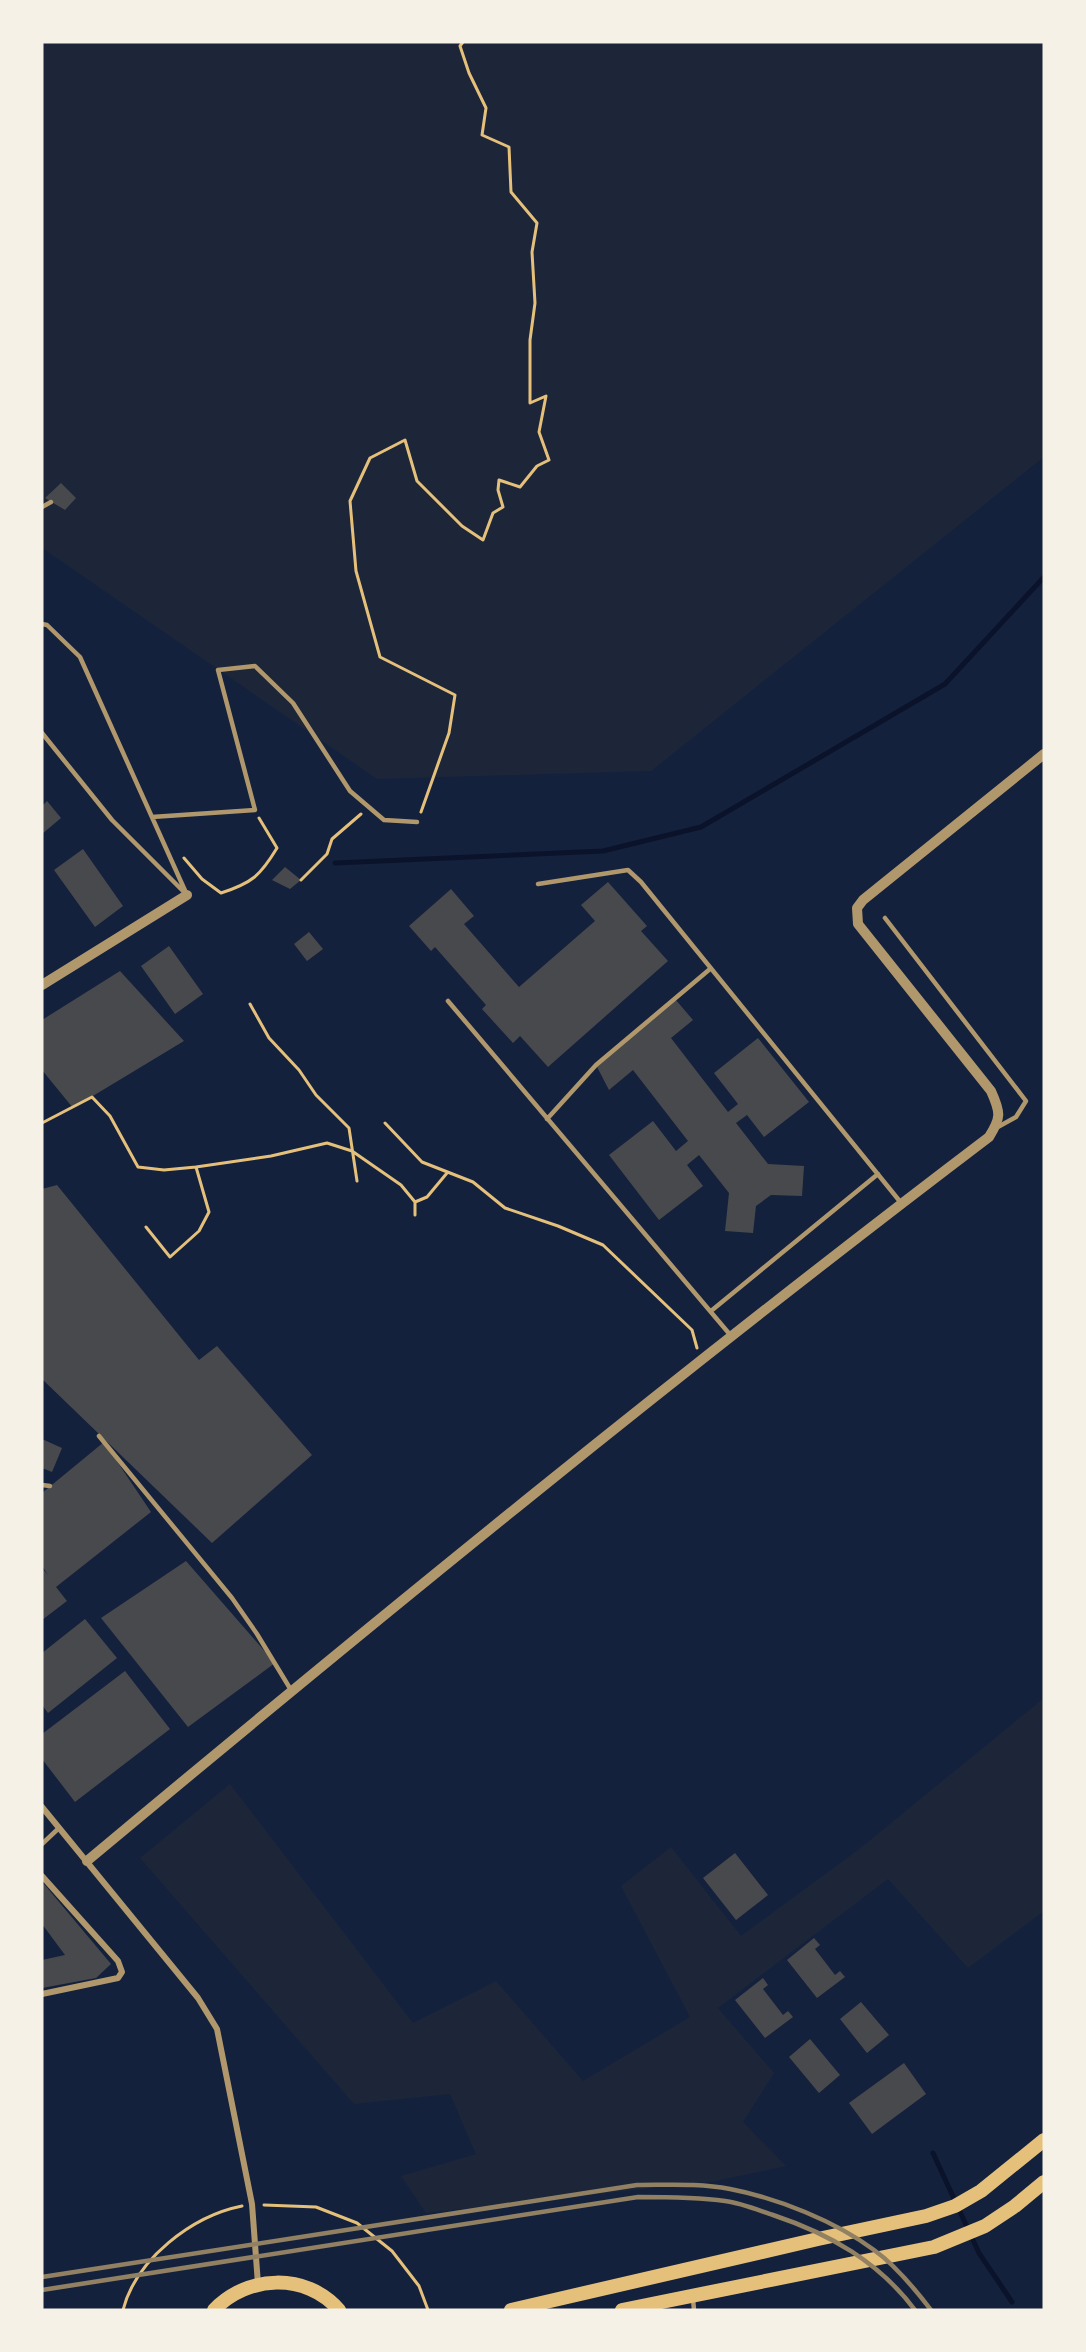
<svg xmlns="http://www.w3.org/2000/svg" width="1086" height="2352" font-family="'Varela Round',sans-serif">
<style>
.green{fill:#1d2539}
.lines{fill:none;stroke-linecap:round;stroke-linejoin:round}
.stream{stroke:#0b132b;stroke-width:5}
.building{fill:#48494c}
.path{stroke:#e5c07b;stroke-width:3}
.service{stroke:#b1986c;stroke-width:4.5}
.minor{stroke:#b1986c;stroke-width:6}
.tertiary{stroke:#b1986c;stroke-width:10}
.primary{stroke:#e5c07b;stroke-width:14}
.rail{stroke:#918062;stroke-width:4.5}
</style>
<rect width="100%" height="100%" fill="#14213d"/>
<path class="green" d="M42,42H1044V457L651,771L377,779L42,548Z
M1044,1698V1911L968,1968L888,1879L718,2008L774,2073L743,2122L786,2166L716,2181L426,2213L401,2176L476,2154L450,2094L354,2104L140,1858L230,1784L413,2023L496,1981L583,2081L690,2017L621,1886L671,1847L741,1936L858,1850Z"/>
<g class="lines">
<path class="stream" d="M335,863L603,851L701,827L945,684L1044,577
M933,2153L979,2253L1012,2302"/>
</g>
<path class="building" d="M61,483L76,498L65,510L45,498Z
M47,801L61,818L42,834V806Z
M83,849L123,906L95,927L54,870Z
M285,867L301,880L290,889L272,880Z
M608,882L647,926L641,931L668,961L548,1067L520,1036L513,1043L482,1009L486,1005L435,947L431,951L409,926L451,889L474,916L464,924L519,987L595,921L581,905Z
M309,932L323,949L307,961L294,944Z
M169,946L203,994L175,1014L141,966Z
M120,971L184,1041L73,1108L42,1070V1020Z
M675,999L693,1020L671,1038L728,1112L738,1104L714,1073L758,1038L809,1102L764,1137L747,1115L736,1123L768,1164L804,1166L802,1196L771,1195L756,1206L753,1233L725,1231L729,1193L699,1155L687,1165L703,1186L659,1220L609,1155L653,1121L676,1151L688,1141L633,1070L609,1090L596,1065Z
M57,1185L199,1360L217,1346L312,1455L212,1543L42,1379V1189Z
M42,1439L62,1448L52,1472L42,1468Z
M104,1442L151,1512L56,1587L67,1601L42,1620V1568L48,1575L42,1566V1493Z
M186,1561L275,1663L188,1727L101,1618Z
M85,1619L117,1658L48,1713L42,1705V1653Z
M125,1671L170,1729L75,1802L42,1759V1734Z
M735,1853L768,1895L736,1920L703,1878Z
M44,1884L111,1964L96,1978L42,1988V1960L65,1955L42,1924V1885Z
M814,1938L820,1945L815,1949L835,1975L840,1971L845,1977L817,1998L787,1960Z
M763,1978L768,1985L763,1989L783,2015L788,2011L793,2017L765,2038L735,2000Z
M861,2002L889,2035L867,2053L840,2019Z
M810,2039L840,2075L819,2093L789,2057Z
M904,2063L926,2094L872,2134L849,2103Z"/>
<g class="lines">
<path class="path" d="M421,812L449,733L455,695L380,657L356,571L350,501L370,458L405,440L417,481L462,526L483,540L493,513L503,507L498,490L499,480L520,487L537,466L549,460L539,432L546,396L530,403V340L535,303L532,252L537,223L511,192L509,147L482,135L486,108L469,73L460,46L463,42
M184,858L202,879L221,893C252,883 260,876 277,848L259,818
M301,880L327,854L332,839L361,814
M250,1004L269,1038L299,1070L316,1095L349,1128L357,1181
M42,1123L92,1097L110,1116L138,1167L164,1170L196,1167L209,1212L199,1231L170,1257L146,1227
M385,1123L422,1162L473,1182L505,1208L558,1226L603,1245L692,1330L697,1348
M196,1167L271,1156L327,1143L352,1151L401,1185L415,1202
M415,1215V1202L427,1197L447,1173
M264,2205L316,2207L357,2223L392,2251L419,2286L428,2310
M123,2310C136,2259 192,2216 242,2206"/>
<path class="service" d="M42,507L51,502
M42,624L47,625L80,657L187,895
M42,733L112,820L185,893
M152,817L255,810L218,670L255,666L293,703L350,791L384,820L417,822
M538,884L628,870L641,882L902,1204
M885,918L1026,1101L1016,1117L996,1128
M448,1001L732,1337
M547,1119L596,1065L710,969
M711,1311L878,1174
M99,1436L232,1598L257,1634L291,1690
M42,1485L50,1486
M42,1844L59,1828
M693,2299L694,2310"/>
<path class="minor" d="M42,1807L198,1998L217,2029L252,2204L258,2284
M42,1876L118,1961L122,1972L118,1978L42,1994"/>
<path class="tertiary" d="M42,985L187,895
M87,1861C383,1614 682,1370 989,1137C1001,1118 1001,1113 991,1091L858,924L857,908L863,900L1044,754"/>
<path class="primary" d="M214,2310C247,2275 306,2272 339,2310
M511,2310L818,2239L926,2216L955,2206L981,2191L1044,2140
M622,2310L934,2247L985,2226L1015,2206L1044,2182"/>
<path class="rail" d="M42,2277L637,2185C668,2185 700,2183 730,2189C777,2198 835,2221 874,2250C895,2265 915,2289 931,2310
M42,2290L638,2197C667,2197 696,2197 725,2201C741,2203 758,2210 773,2215C830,2234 879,2262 915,2310"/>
</g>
<rect width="1086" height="2352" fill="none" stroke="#f6f1e7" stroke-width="87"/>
</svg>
